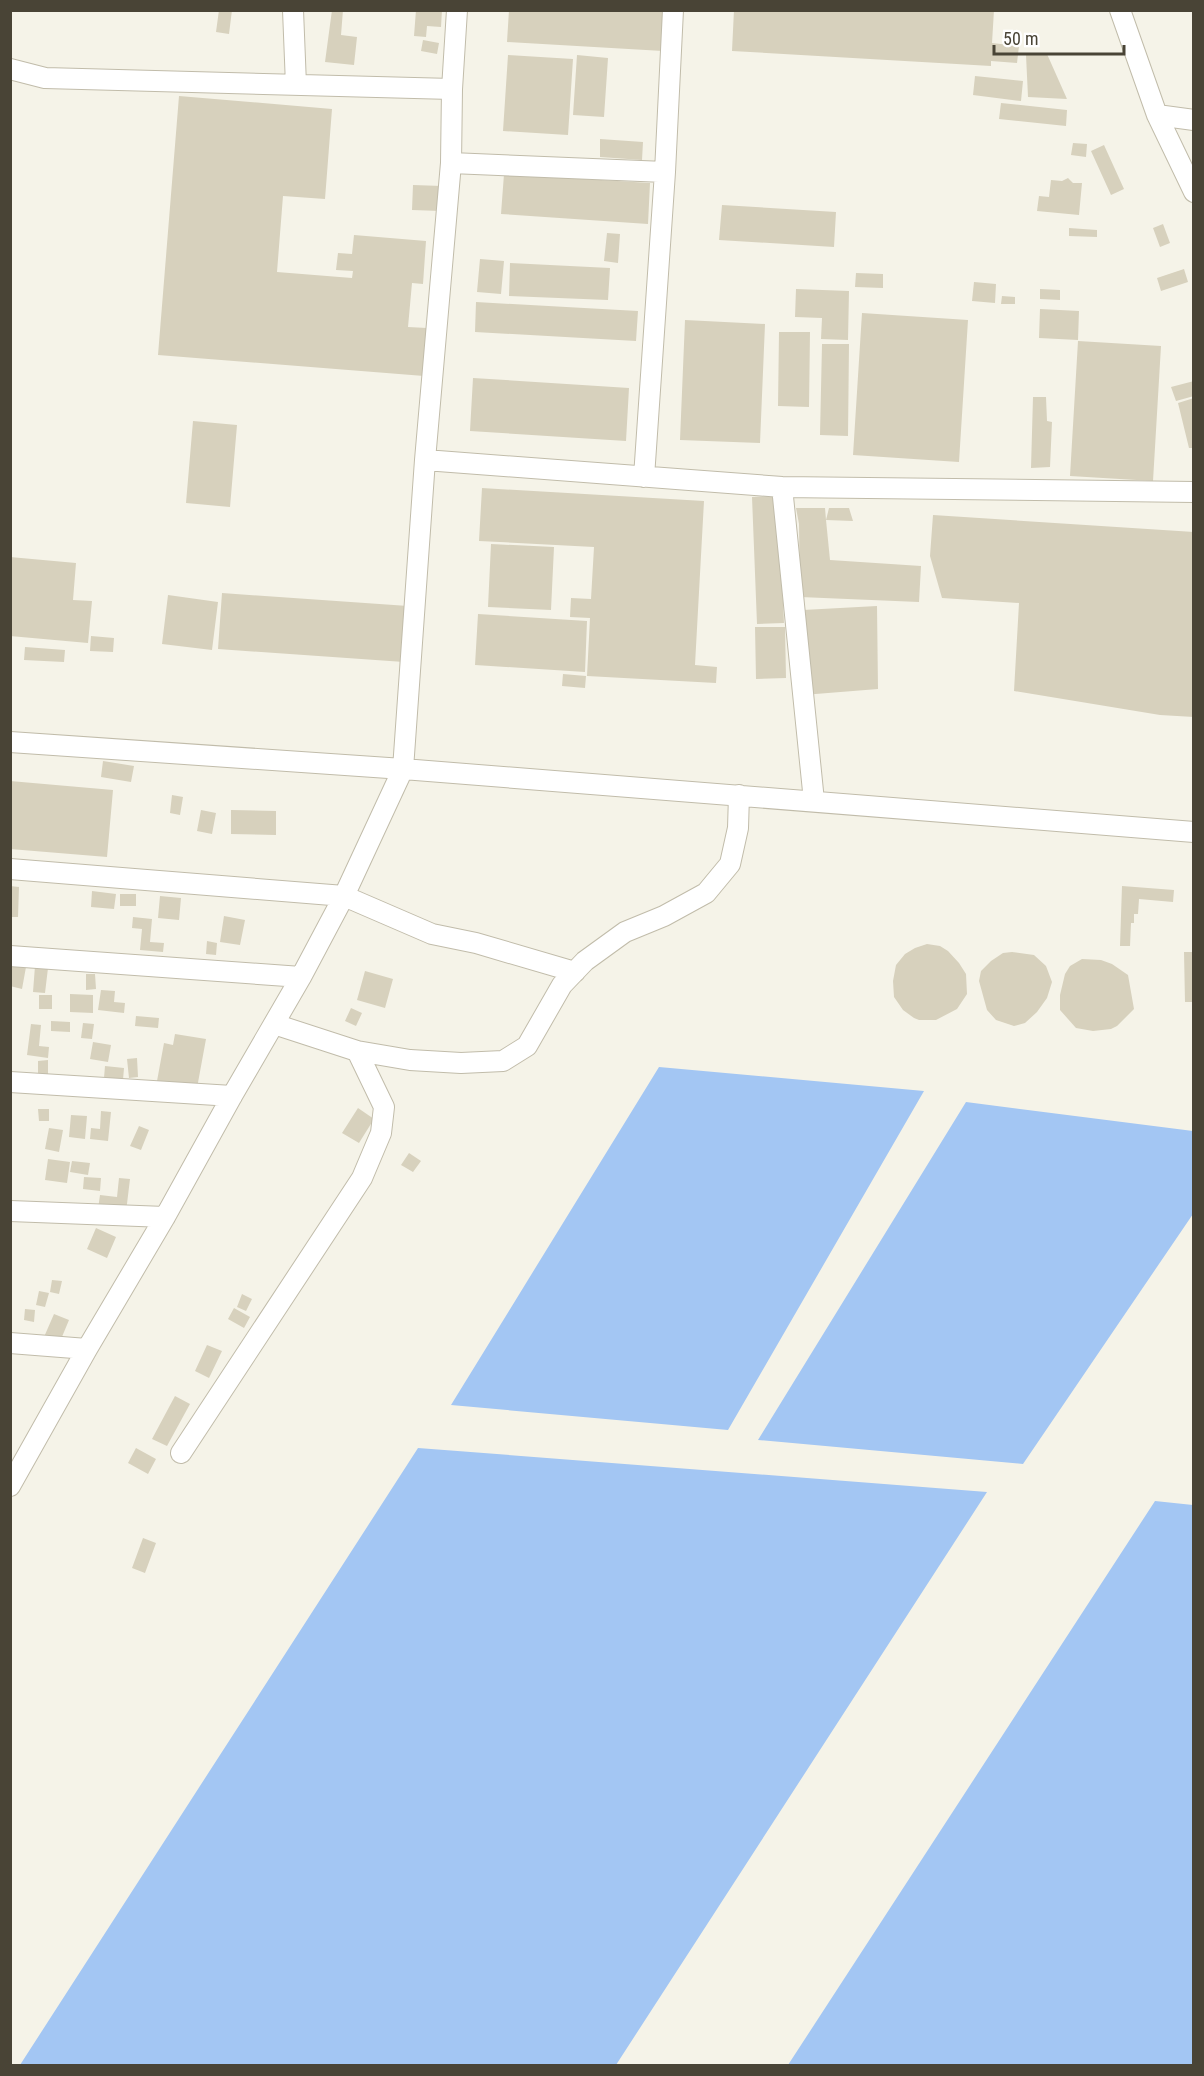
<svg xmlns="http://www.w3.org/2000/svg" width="1204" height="2076" font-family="'Roboto Condensed',sans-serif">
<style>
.water{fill:#a3c6f3}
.building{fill:#d7d1bd}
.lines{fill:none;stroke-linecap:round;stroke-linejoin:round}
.minor-casing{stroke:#c1bcaa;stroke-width:22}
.minor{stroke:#fff;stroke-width:20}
</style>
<rect width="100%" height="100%" fill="#f5f3e8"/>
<path class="water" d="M659,1067L924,1091L728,1430L451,1405Z
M966,1102L1193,1131V1214L1023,1464L758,1440Z
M418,1448L987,1492L616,2065H20Z
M1155,1501L1193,1505V2065H788Z"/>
<path class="building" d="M219,10H232L229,34L216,32Z
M332,10H343L341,35L357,37L354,65L325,62Z
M416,10H442L441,27L427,26L426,37L414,36Z
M509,10H665L663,51L507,42Z
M734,10H994L992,43L1019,46L1017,63L991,61V66L732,51Z
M423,40L439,43L437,54L421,51Z
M1047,54L1067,99L1028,97L1026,55Z
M508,55L573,59L568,135L503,131Z
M577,55L608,58L604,117L573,115Z
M975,76L1023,81L1021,101L973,95Z
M179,96L332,109L325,199L283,196L277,272L352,278L353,271L336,270L338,253L352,254L354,235L426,241L423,284L412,283L408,327L427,328L424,376L158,355Z
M1001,103L1067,110L1066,126L999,119Z
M600,139L643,142L642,160L600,157Z
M1073,143L1087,144L1086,157L1071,155Z
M1104,145L1124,189L1111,195L1091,151Z
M504,174L650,183L648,224L501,214Z
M1068,178L1073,183H1082L1079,215L1037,211L1039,196L1049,197L1051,180L1062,181Z
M413,185L442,186L441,211L412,210Z
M722,205L836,212L834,247L719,240Z
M1163,224L1170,243L1160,247L1153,228Z
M1069,228L1097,230V237L1069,236Z
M607,233L620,234L618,263L604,261Z
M480,259L504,261L501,294L477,292Z
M510,263L610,268L608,300L509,296Z
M1184,269L1188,282L1161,291L1157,278Z
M856,273L883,274V288L855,287Z
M974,282L996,284L995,303L972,301Z
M796,289L849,291L848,340L821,339L822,318L795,317Z
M1040,289L1060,290V300L1040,299Z
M1002,296L1015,297V304H1001Z
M476,302L638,311L636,341L475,332Z
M1040,309L1079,311L1078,340L1039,338Z
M862,313L968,320L959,462L853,455Z
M685,320L765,324L760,443L680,440Z
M779,332H810L809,407L778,406Z
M1078,341L1161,346L1153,481L1070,476Z
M822,344H849L848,436L820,435Z
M473,378L629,388L626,441L470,431Z
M1194,381V396L1176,401L1171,387Z
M1033,397H1046L1047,421L1052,422L1050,467L1031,468Z
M1194,398V448H1189L1178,403Z
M193,421L237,425L230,507L186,503Z
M482,488L704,501L695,665L717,667L716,683L587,676L590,618L570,617L571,598L591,599L594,547L479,541Z
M778,496L784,623L757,624L752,497Z
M796,508H825L826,520L829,508H849L853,521L826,520L830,560L921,566L919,602L800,597L799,524Z
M933,515L1194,532V717L1160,715L1014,691L1019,603L942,598L930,556Z
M491,544L554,547L551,610L488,607Z
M10,557L76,563L73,600L92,601L88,643L10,636Z
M222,593L408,606L404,662L218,649Z
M168,595L218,602L212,650L162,644Z
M877,606L878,689L803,695V610Z
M478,614L587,621L585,672L475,665Z
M755,627H785L786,678L756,679Z
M91,636L114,638L113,652L90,651Z
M25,647L65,650L64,662L24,660Z
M563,674L586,676L585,688L562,686Z
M103,761L134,766L131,782L101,777Z
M10,781L113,790L107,857L10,849Z
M172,795L183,797L180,815L170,813Z
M201,810L216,813L212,834L197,831Z
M231,810L276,811V835L231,834Z
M10,886L19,887L18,917H10Z
M1122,886L1174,890L1173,902L1139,899L1138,914H1134V923H1131L1130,946H1120Z
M92,891L116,894L114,909L91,907Z
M120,894H136V906H120Z
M160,896L181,898L179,920L158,918Z
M224,916L245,920L240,945L220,942Z
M133,917L152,919L150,942L164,943L163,952L140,950L142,929L132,928Z
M207,941L217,943L216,955L206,954Z
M927,944L940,946L948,951L959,963L966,974L967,994L957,1009L936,1020H919L914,1018L903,1010L894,997L893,981L896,965L905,954L915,948Z
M1012,952L1034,955L1046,966L1052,982L1047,998L1037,1012L1025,1023L1014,1026L996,1020L987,1010L979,981L981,971L991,961L1003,953Z
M1184,952H1194V1002H1185Z
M1082,959L1101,960L1112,964L1128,975L1134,1009L1117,1026L1111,1029L1093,1031L1076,1028L1060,1010V995L1065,974L1070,966Z
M10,964L26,967L22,989L10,986Z
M35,966L48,968L45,993L33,992Z
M365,971L393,979L385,1008L357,1000Z
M86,974H95L96,989L86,990Z
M101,990L115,991L114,1002L125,1003L124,1013L98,1010Z
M70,994L93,995V1013L70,1012Z
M39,995H52V1009H39Z
M351,1008L362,1013L356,1026L345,1021Z
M136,1016L159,1018L158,1028L135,1026Z
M51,1021L70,1022V1032L51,1031Z
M83,1023L94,1024L92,1039L81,1038Z
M31,1024L41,1025L39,1046L49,1047L48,1058L27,1055Z
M175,1034L206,1039L197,1088L157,1081L164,1043L173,1045Z
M93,1042L111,1045L108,1062L90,1059Z
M137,1058L138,1077L129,1078L127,1059Z
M48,1060V1074L38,1075V1061Z
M105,1066L124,1068L123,1080L104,1078Z
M358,1108L374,1119L359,1143L342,1133Z
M38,1109H49V1121H39Z
M101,1111L111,1112L108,1141L90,1139L91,1128L100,1129Z
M71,1115L87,1116L85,1139L69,1137Z
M139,1126L149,1130L141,1150L130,1146Z
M49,1128L63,1130L59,1152L45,1149Z
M409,1153L421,1161L413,1172L401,1165Z
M48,1159L70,1162L67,1183L45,1180Z
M72,1161L90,1163L88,1175L70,1172Z
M84,1177L101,1178L100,1191L83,1189Z
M119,1178L130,1179L126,1212L98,1209L100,1195L117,1197Z
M96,1228L116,1237L107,1258L87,1249Z
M52,1280L62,1281L59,1294L50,1292Z
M39,1291L49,1293L45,1307L36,1305Z
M242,1294L252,1299L246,1311L237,1307Z
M234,1308L250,1317L244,1328L228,1319Z
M25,1309L35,1310L34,1322L24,1320Z
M54,1314L69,1320L59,1344L44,1337Z
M207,1345L222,1351L209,1378L195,1371Z
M175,1396L190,1404L167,1446L152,1439Z
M136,1448L156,1459L148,1474L128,1463Z
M143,1538L156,1543L145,1573L132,1568Z"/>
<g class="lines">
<defs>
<path id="minor" d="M293,10L296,85
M1120,10L1157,115L1194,192
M10,69L45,78L452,89
M1157,115L1194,120
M451,163L665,172
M425,460L782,487L1194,492
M644,477L665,172L673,10
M782,487L814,801
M10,742L403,769L1194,832
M10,869L344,896L432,934L476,943L575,972
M10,956L301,977
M274,1024L357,1051L410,1060L461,1063L503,1061L527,1046L562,985L585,961L625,932L664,916L706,893L730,864L738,828L739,795
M10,1082L232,1096
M10,1211L165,1217
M10,1343L87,1349
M181,1453L362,1178L381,1133L384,1107L357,1051
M10,1486L87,1349L165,1217L232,1096L301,977L344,896L403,769L425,460L451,163L452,89L457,10"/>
</defs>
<use href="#minor" class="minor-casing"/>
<use href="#minor" class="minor"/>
</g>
<rect width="1204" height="2076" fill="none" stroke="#494436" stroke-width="24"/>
<path d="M994 45v9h130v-9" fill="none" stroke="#494436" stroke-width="3"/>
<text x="1003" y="45" font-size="18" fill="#494436" stroke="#ffffff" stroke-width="4.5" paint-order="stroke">50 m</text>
</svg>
